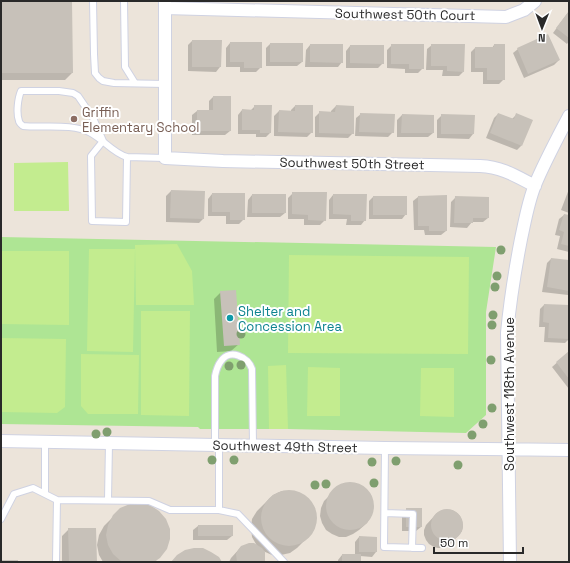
<svg xmlns="http://www.w3.org/2000/svg" width="570" height="563" font-family="'Space Grotesk',sans-serif">
<style>
.green{fill:#aee594}
.pitch{fill:#c3ec8f}
.shadow{fill:#0003}
.building{fill:#c7c1b9}
.lines{fill:none;stroke-linecap:round;stroke-linejoin:round}
.service-casing{stroke:#cfd2e2;stroke-width:8}
.minor-casing{stroke:#cfd2e2;stroke-width:14}
.service{stroke:#fff;stroke-width:6}
.minor{stroke:#fff;stroke-width:12}
.tree{fill:#7f9f6f}
.education-dot{fill:#8d6e63;stroke:#fff;stroke-width:1.5}
.culture-dot{fill:#0f9aa8;stroke:#fff;stroke-width:1.5}
.labels{text-anchor:middle;stroke-width:4;stroke-linejoin:round;paint-order:stroke}
.street-label{font-size:13px;fill:#292929;stroke:#fff}
.education-label{font-size:13px;fill:#785e54;stroke:#fff;text-anchor:start}
.culture-label{font-size:13px;fill:#0d838f;stroke:#fff;text-anchor:start}
</style>
<rect width="100%" height="100%" fill="#ece4da"/>
<path class="green" d="M1,237L496,247L486,312V415L466,433L288,429H200L198,427L1,424Z"/>
<path class="pitch" d="M68,162L69,211H14V163Z
M177,244L192,271L194,305H136L135,245Z
M89,249H135L133,352L87,351Z
M1,251H69V325L1,324Z
M289,255L469,257L468,354L288,353Z
M141,311H190L189,416L141,415Z
M1,338L66,339L65,407L57,413L1,412Z
M81,354L139,355L138,414H88L81,406Z
M286,365L288,429H269L268,366Z
M308,367L340,368V416H307Z
M421,368H454V417L420,416Z"/>
<path class="shadow" d="M1,1H71L72,73L65,80H1Z
M569,11V41L567,44L553,33Z
M192,41L220,67L216,72L188,71V45Z
M230,43L261,67L256,72H240V67H226V48Z
M270,44L302,62L297,66H266V48Z
M310,45L342,62L338,67H305L306,50Z
M392,45L423,68L418,73H405V69L387,68V50Z
M432,45L463,72L459,76H442L443,70H426L427,49Z
M494,45L504,79L499,84H483V72H471V52L475,48H492Z
M350,46L383,63L378,68H346V51Z
M518,49L559,60L554,65L524,78L513,53Z
M213,97L230,131L225,135H192V115L197,111H209V101Z
M255,106L270,133L266,137H256V134H238V115L242,110L250,111Z
M295,106L312,132L307,137L274,136V116L279,111L291,112V110Z
M336,106L353,133L348,138L315,137V117L320,112H331V111Z
M361,114L393,132L388,137L355,136L356,118Z
M498,114L512,119L516,115L521,146L517,150L486,138L494,118Z
M402,115L433,133L428,137H397V120Z
M442,115L473,134L469,139L437,138V120Z
M569,189V213L561,210Z
M171,191L203,219L199,223L166,222V196Z
M293,193L325,220L320,225H304V219H288V198Z
M212,194L244,219L239,224H226V216H208V199Z
M252,195L285,213L280,217H247L248,200Z
M333,195L365,220L361,225H346L347,219H329V200Z
M446,196V231L441,235H425L424,230H414L413,201L418,197Z
M373,197L406,214L402,219H369V201Z
M456,197L488,218L483,222H472L467,228L450,227L451,202Z
M564,215L569,216V252L557,249L560,236L555,235L559,219Z
M551,259L569,261V294L568,295L542,292L547,263Z
M221,292L239,344L231,351L217,352L214,299Z
M544,305L569,306V339L565,343L544,342L545,327H539L540,309Z
M569,352V389L552,367Z
M352,484L359,485L366,490L371,495L373,502V509L371,516L367,523L359,530L353,534L346,537H339L332,534L326,530L322,523L320,516L321,508L324,501L337,488L344,485Z
M282,491H291L300,493L307,498L313,505L316,513V522L313,531L307,538L297,548L290,553L281,555H272L263,551L264,562H229L231,558L241,547L257,546L252,537L251,528L252,519L257,511L273,495Z
M121,509L159,557L155,562H103L99,555L97,545L99,535L104,526Z
M407,509L421,527L416,531H402V513Z
M447,510H452L457,513L460,516L462,521L463,526L462,531L459,535L448,546L443,548H438L434,547L429,544L426,540L424,535V530L426,525L437,513L442,511Z
M198,526L232,536L227,540H193V530Z
M69,529L96,562H62V536Z
M359,537L376,552L372,557L360,556V562H338V560L342,555H355V542Z"/>
<path class="building" d="M1,1H72L73,73H1Z
M569,11V38L556,28Z
M548,34L560,60L528,74L517,48Z
M192,40H222L221,67H192Z
M230,42H262V68H244V62H230Z
M270,43H303V62H270Z
M310,44H343V63L310,62Z
M391,44H424V69H409V64H391Z
M431,44H465L464,72L447,71V66H431Z
M494,44H505V80H487V68H475V47H494Z
M350,45H384V64L350,63Z
M213,96H231V131H197V110H213Z
M254,105H272L271,133H260V130H242V109L254,110Z
M295,105H313V133L278,132L279,110L295,111Z
M336,105L354,106V134L319,133V111L335,112Z
M360,113L395,114L394,133L359,132Z
M498,113L514,119L516,113L533,120L522,146L490,133Z
M402,114L434,115V133H401Z
M441,114L475,115L474,134H441Z
M171,190L205,191L204,219L170,218Z
M292,192H327L326,221L308,220V215L292,214Z
M212,193H245V220H230V212H212Z
M252,194H286V213H252Z
M333,194H367L366,221H351V215L333,214Z
M447,195V231H429V226H418V196Z
M373,196H407V215H373Z
M455,196L489,197V218H473V223H454Z
M564,214L569,215V246L561,244L564,232L559,230Z
M551,258L569,260V291L547,287Z
M236,290L240,345L224,346L220,291Z
M544,304L569,305V339L548,338L549,323L543,322Z
M569,351V379L556,362Z
M326 506a24 24 0 1 1 48 0a24 24 0 1 1-48 0Z
M261 518a28 28 0 1 1 56 0a28 28 0 1 1-56 0Z
M140,503L150,505L159,511L166,519L170,529V539L167,549L160,558L154,562H122L113,554L108,545L106,535L108,525L113,515L120,508L130,504Z
M406,508H422V527H406Z
M431 525a16 16 0 1 1 32 0a16 16 0 1 1-32 0Z
M198,525H233V536H198Z
M68,528H96L97,562H69Z
M359,536L377,537V552H359Z
M249,543H254L262,548L265,552V562H237L236,554L238,550L241,546Z
M194,548H203L211,552L219,557L222,562H171L177,555L185,550Z
M342,554H361V562H342Z
M2,560H18V562H1Z"/>
<g class="lines">
<defs>
<path id="service" d="M93,1L94,54L95,73L99,78L103,81L114,83L165,84
M124,1L125,67L135,83
M103,141L93,118L78,96L73,93L59,91H21C18,98 16,113 19,121C19,123 22,125 23,126C44,128 72,123 91,133C104,140 113,153 127,157
M103,141L91,156L92,221L126,222L127,157L165,158
M215,444V376C216,371 218,365 221,361C230,348 248,357 252,369L253,445
M385,448L384,547L422,548
M45,493V441
M108,500L109,443
M219,510L238,514L284,562
M385,513L413,514L412,548
M1,519L14,494L33,488L57,500L149,501L170,510H219V444
M56,562L57,500"/>
<path id="minor" d="M165,1V158L223,161L480,166C502,167 516,176 535,186
M165,8L506,17L524,10L535,1
M1,441L385,448L569,450
M510,562L507,333C510,301 515,270 521,239C525,221 528,202 535,185C545,161 557,139 569,116"/>
</defs>
<use href="#service" class="service-casing"/>
<use href="#minor" class="minor-casing"/>
<use href="#service" class="service"/>
<use href="#minor" class="minor"/>
</g>
<g class="tree">
<circle cx="501" cy="250" r="4.5"/>
<circle cx="497" cy="276" r="4.5"/>
<circle cx="495" cy="287" r="4.5"/>
<circle cx="493" cy="315" r="4.5"/>
<circle cx="492" cy="325" r="4.5"/>
<circle cx="241" cy="334" r="4.5"/>
<circle cx="491" cy="360" r="4.5"/>
<circle cx="241" cy="365" r="4.5"/>
<circle cx="229" cy="366" r="4.5"/>
<circle cx="492" cy="408" r="4.5"/>
<circle cx="483" cy="424" r="4.5"/>
<circle cx="107" cy="432" r="4.5"/>
<circle cx="96" cy="434" r="4.5"/>
<circle cx="472" cy="435" r="4.5"/>
<circle cx="212" cy="460" r="4.5"/>
<circle cx="234" cy="460" r="4.5"/>
<circle cx="396" cy="461" r="4.5"/>
<circle cx="372" cy="462" r="4.5"/>
<circle cx="458" cy="465" r="4.5"/>
<circle cx="374" cy="483" r="4.5"/>
<circle cx="326" cy="484" r="4.5"/>
<circle cx="315" cy="485" r="4.5"/>
</g>
<circle class="education-dot" cx="74" cy="119" r="4"/>
<circle class="culture-dot" cx="230" cy="318" r="4"/>
<g class="labels">
<g class="street-label">
<text transform="translate(405 14) rotate(1)" y="5">Southwest 50th Court</text>
<text transform="translate(352 163) rotate(1)" y="5">Southwest 50th Street</text>
<text transform="translate(509 394) rotate(-90)" y="5">Southwest 118th Avenue</text>
<text transform="translate(285 446) rotate(1)" y="5">Southwest 49th Street</text>
</g>
<g class="education-label">
<text x="82" y="117">Griffin<tspan x="82" dy="15">Elementary School</tspan></text>
</g>
<g class="culture-label">
<text x="238" y="316">Shelter and<tspan x="238" dy="15">Concession Area</tspan></text>
</g>
</g>
<rect width="570" height="563" fill="none" stroke="#292929" stroke-width="4"/>
<g transform="translate(542 28) rotate(181)" stroke="#ffffff" stroke-width="3" paint-order="stroke">
<path d="M0-3L7 15L0 10L-7 15Z" fill="#292929"/>
<text y="-6" font-size="11" font-weight="bold" text-anchor="middle" fill="#292929">N</text>
</g>
<path d="M434 547v6h89v-6" fill="none" stroke="#292929" stroke-width="2"/>
<text x="440" y="547" font-size="12" fill="#292929" stroke="#ffffff" stroke-width="3" paint-order="stroke">50 m</text>
</svg>
